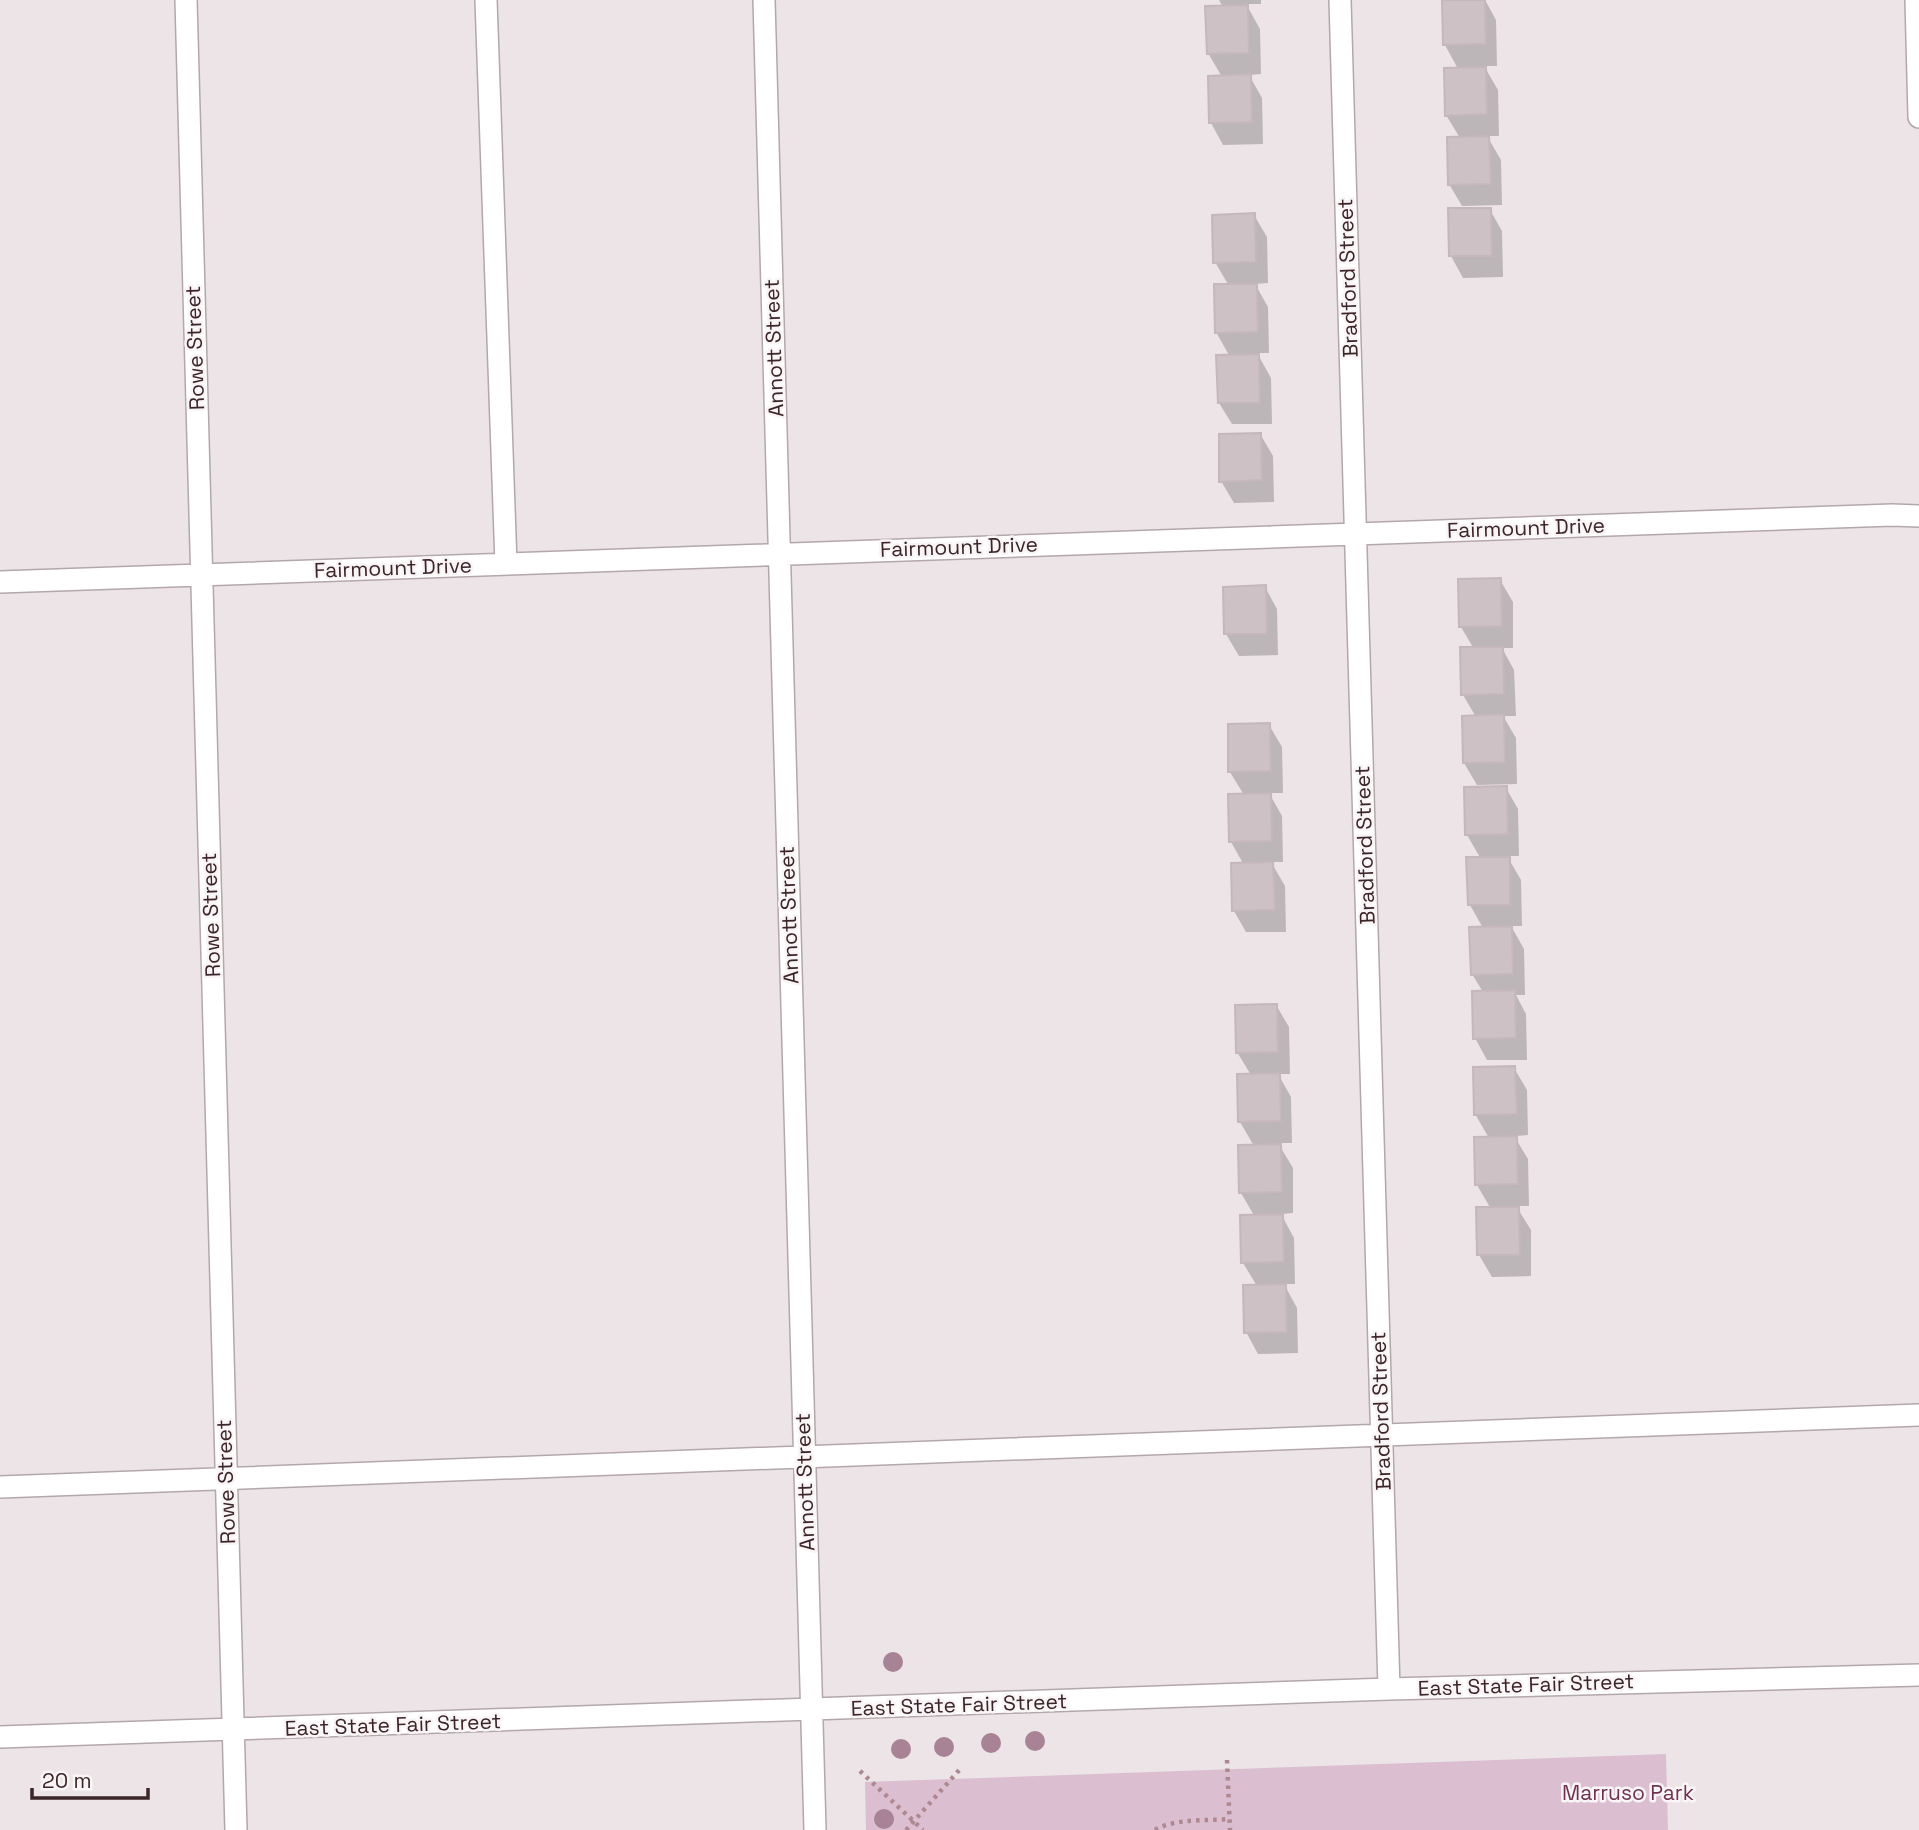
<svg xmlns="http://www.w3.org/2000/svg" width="1919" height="1830" font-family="'Space Grotesk',sans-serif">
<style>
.green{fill:#dbbfd1}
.shadow{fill:#0003}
.building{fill:#cdc1c5;stroke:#c5b7bc;stroke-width:2}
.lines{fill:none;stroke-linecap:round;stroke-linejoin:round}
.minor-casing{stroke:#b4a7aa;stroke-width:24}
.path{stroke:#ad8890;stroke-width:4.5;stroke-dasharray:3.5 5;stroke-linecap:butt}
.minor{stroke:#fff;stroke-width:21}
.tree{fill:#a78395}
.labels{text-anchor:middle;stroke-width:5;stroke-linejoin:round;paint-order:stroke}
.street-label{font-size:21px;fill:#3c2529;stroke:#f9f4f6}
.park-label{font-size:21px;fill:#6f3352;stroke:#f9f4f6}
</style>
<rect width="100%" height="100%" fill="#ece4e7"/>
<path class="green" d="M1666,1754L1668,1830H866L865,1782Z"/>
<path class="shadow" d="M1219,0H1261V4H1246L1260,29L1261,74L1249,75L1262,98L1263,144L1223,145L1211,123L1222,77L1208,53L1223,7Z
M1444,0H1485L1496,20L1497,66H1484L1498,90L1499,136H1487L1501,160L1502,205L1462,206L1449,184L1460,138L1446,115L1458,69L1445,45Z
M1490,210L1502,231L1503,277L1463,278L1451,256Z
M1254,215L1267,237L1268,283L1255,284L1268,307L1269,353H1257L1271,378L1272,424H1232L1219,403L1230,357L1216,332L1229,286L1215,262Z
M1260,434L1273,456L1274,502L1234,503L1221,481Z
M1500,580L1513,602V648H1502L1514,670L1516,716H1503L1516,738L1517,784L1477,785L1464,763V717H1476L1463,695L1474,649L1461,627Z
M1265,587L1277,609L1278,655L1239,656L1226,634Z
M1269,725L1282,747L1283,793H1269L1282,816L1283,862H1271L1285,886L1286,932H1246L1234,911L1244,865L1231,842L1244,795L1230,772Z
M1506,788L1518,809L1519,856H1507L1521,880L1522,926H1511L1524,949L1525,995H1516L1526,1014L1527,1060H1487L1475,1038L1483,992L1472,974L1483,928L1470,905L1481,859L1467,835Z
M1276,1005L1289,1027L1290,1074H1278L1291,1097L1292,1143H1278L1293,1168V1213L1281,1214L1294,1238L1295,1284H1284L1297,1308L1298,1353L1258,1354L1246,1332L1257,1286L1243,1263L1255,1217L1241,1193L1254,1146L1240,1122L1239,1076L1251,1075L1237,1052Z
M1514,1068L1527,1090L1528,1135L1514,1136L1528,1159L1529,1206H1516L1531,1230V1276L1492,1277L1479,1255L1491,1209L1477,1185L1489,1138L1475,1114Z"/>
<path class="building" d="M1442,0H1485L1486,44L1443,45Z
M1248,5L1249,53L1207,54L1205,6Z
M1486,67L1487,114L1445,116L1444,68Z
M1251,74L1252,122L1209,123L1208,76Z
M1489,136L1491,184L1448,185L1447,137Z
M1448,208H1491L1492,256H1449Z
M1255,213L1256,262L1213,263L1212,215Z
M1214,284H1257L1258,332L1215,333Z
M1259,354L1260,403H1218L1216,355Z
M1261,433L1262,480L1219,482V434Z
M1501,578L1502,626L1459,627L1458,579Z
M1266,585L1267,634H1224L1223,587Z
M1460,647H1503L1504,694L1461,695Z
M1504,714L1505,762L1463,763L1462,716Z
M1270,723L1271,771L1228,772V724Z
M1507,786L1508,834L1465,835L1464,787Z
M1271,793L1272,841L1229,842L1228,794Z
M1466,857H1510V905H1468Z
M1273,862L1275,910L1232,911L1231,863Z
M1512,926L1513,974L1471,975L1469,927Z
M1515,990L1516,1038L1473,1039L1472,991Z
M1277,1004L1278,1052L1236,1053L1235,1005Z
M1515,1066L1517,1114L1474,1115L1473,1067Z
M1280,1073L1281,1121L1238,1122L1237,1074Z
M1517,1136L1518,1184L1475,1185L1474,1137Z
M1281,1144L1282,1192L1239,1193L1238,1145Z
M1476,1207H1519L1520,1255H1477Z
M1283,1214L1284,1262L1241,1263L1240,1215Z
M1286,1284L1287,1332L1244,1333L1243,1285Z"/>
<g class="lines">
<defs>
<path id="minor" d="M186,0L236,1830
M486,0L506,564
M764,0L815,1830
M1340,0L1389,1689
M1916,0L1919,117
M0,582L1892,515L1919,516
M0,1487L1919,1415
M0,1737L1389,1689L1919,1675"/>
</defs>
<use href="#minor" class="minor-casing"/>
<path class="path" d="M1227,1760L1230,1830
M860,1771L923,1830
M906,1830L961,1768
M1155,1830C1176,1818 1206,1821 1229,1819"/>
<use href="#minor" class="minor"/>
</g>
<g class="tree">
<circle cx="893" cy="1662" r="10"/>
<circle cx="1035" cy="1741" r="10"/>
<circle cx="991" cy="1743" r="10"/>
<circle cx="944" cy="1747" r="10"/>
<circle cx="901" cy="1749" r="10"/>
<circle cx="884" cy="1819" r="10"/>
</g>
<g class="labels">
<g class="street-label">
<text transform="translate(1348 278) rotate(-92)" y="7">Bradford Street</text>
<text transform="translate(195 348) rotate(-92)" y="7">Rowe Street</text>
<text transform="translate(774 348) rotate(-92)" y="7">Annott Street</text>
<text transform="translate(1526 528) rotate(-2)" y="7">Fairmount Drive</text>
<text transform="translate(959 547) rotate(-2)" y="7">Fairmount Drive</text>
<text transform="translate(393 568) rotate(-2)" y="7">Fairmount Drive</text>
<text transform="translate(1365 845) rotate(-92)" y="7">Bradford Street</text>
<text transform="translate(211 915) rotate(-92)" y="7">Rowe Street</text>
<text transform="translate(789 915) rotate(-92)" y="7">Annott Street</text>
<text transform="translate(1381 1411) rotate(-92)" y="7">Bradford Street</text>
<text transform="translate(226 1482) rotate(-92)" y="7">Rowe Street</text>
<text transform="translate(805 1482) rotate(-92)" y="7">Annott Street</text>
<text transform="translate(1526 1685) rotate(-2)" y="7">East State Fair Street</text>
<text transform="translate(959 1705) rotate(-2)" y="7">East State Fair Street</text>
<text transform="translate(393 1725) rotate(-2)" y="7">East State Fair Street</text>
</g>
<g class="park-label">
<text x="1628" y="1800">Marruso Park</text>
</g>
</g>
<path d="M32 1788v10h116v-10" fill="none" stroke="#3c2529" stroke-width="3.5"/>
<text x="42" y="1788" font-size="21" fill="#3c2529" stroke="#f9f4f6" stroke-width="5" paint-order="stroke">20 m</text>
</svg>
